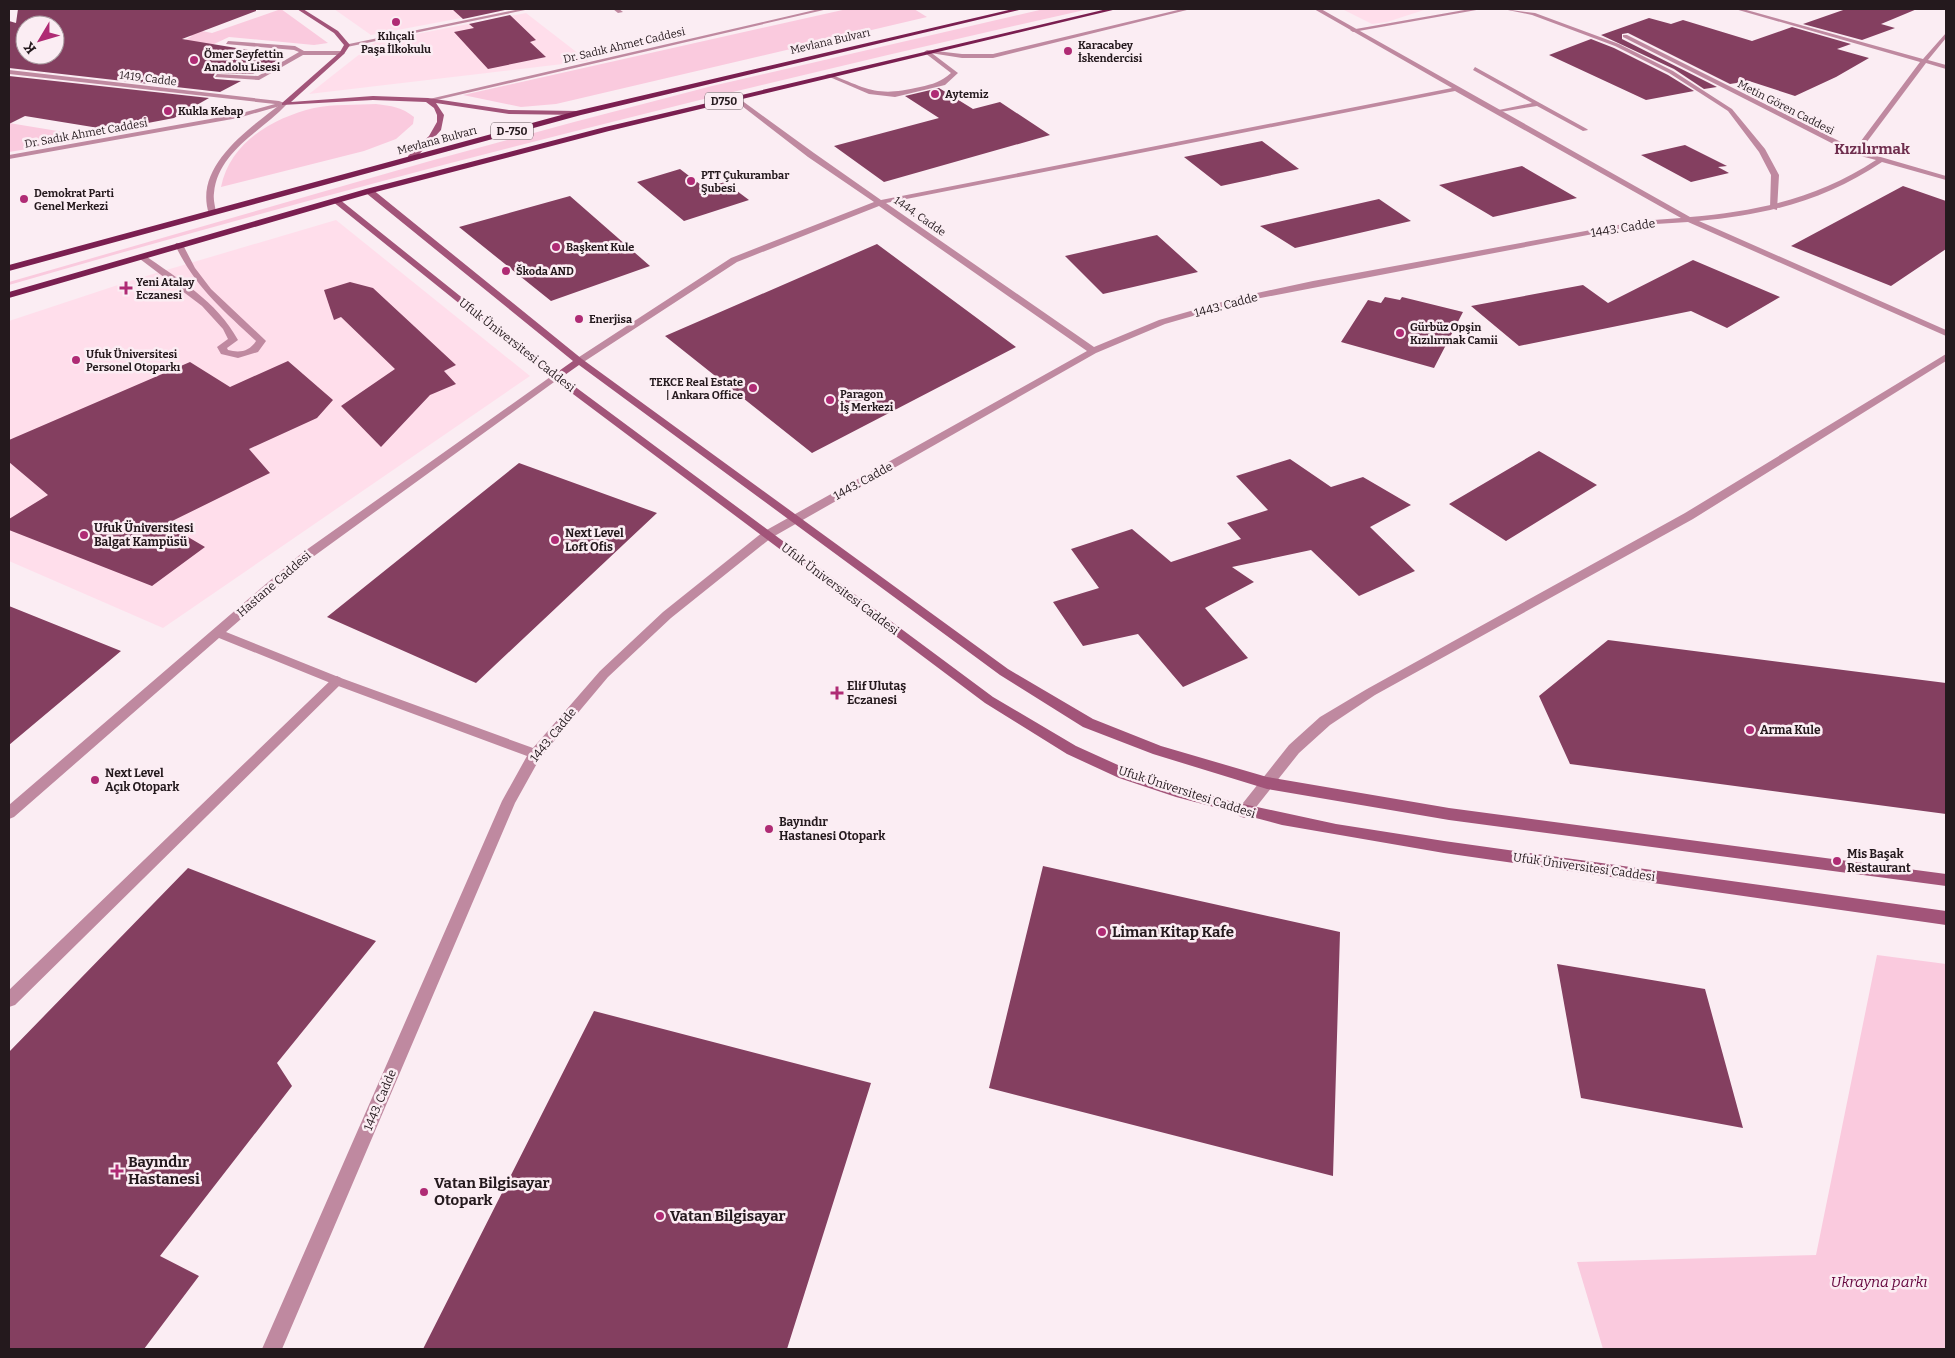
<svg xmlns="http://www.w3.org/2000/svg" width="1955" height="1358" font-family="Bitter,serif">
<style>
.built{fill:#ffdeeb}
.green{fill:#facade}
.building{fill:#843f60;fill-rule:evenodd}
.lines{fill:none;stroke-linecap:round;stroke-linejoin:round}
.service{fill:#bf89a0;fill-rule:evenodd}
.pedestrian{fill:#bf89a0;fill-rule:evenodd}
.minor{fill:#bf89a0;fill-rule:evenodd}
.tertiary{fill:#bf89a0;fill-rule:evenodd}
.secondary{fill:#a25479;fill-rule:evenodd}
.trunk{fill:#7a1f50;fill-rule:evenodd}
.poi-dot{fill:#af2b74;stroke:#fbedf3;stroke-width:2}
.labels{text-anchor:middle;stroke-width:5;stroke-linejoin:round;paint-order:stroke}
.far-poi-label{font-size:11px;font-weight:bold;fill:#24191d;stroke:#fbedf3;text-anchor:start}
.far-street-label{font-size:11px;fill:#24191d;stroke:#fbedf3}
.shield{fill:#fbedf3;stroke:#64595d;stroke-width:1}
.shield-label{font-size:11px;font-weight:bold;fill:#24191d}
.street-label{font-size:12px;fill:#24191d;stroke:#fbedf3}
.poi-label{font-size:12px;font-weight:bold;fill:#24191d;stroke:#fbedf3;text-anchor:start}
.far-district-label{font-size:15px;font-weight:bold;fill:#6f2e4e;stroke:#fbedf3}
.near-poi-label{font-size:15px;font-weight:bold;fill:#24191d;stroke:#fbedf3;text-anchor:start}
.near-park-label{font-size:15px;font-style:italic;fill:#65063e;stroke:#fbedf3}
</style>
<rect width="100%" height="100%" fill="#fbedf3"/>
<path class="built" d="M334,9H509L371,35Z
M1342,9H1427L1387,22L1372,24Z
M526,13L588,61L309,94L375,42Z
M336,220L530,376L163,628L9,561V321L136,279Z"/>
<path class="green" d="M32,9H90L212,33L281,9L328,43L314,45L229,37L197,52L185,40L192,36L178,33L72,29L32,20L50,13Z
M847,9H914L927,17L556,104L521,107L463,95Z
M1044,9H1089C726,90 366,181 9,285V282L430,161L574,122L712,86Z
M376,104C391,106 402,107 414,117L413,124L396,139L364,151L221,187C230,142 273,118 314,108C334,104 356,105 376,104Z
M9,123L76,134V141L9,152Z
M1877,955L1946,964V1349H1603L1577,1262L1816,1255Z"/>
<path class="building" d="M18,9H256V11L182,39L285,56L253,74L215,73L213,77L215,79L241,81L220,92L9,68V21L16,23ZM25,25H55V55H25Z
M452,9H504L505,10L463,19Z
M1846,9H1917L1881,24L1895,28L1862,40L1803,24Z
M510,15L536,40L530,42L546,57L488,69L454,32L474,28L469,24Z
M1649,18L1671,24L1683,20L1752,41L1792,27L1851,44L1837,49L1869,58L1836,77L1795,96L1749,81L1730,84L1628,33L1622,34V39L1717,87L1704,89L1674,69L1601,35Z
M1591,39L1614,48L1668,75L1694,91L1646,100L1549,55Z
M9,76L209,98L174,118L111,130L25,116L9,124Z
M939,88L973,109L1000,102L1050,135L884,182L834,146L939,118L905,96Z
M1262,141L1299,169L1221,186L1184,157Z
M1685,145L1727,166L1718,167L1729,173L1691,182L1641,155Z
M1522,166L1577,198L1493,217L1439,185Z
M680,169L705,188L725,182L749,200L684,221L637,182Z
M1903,186L1946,201V249L1891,286L1791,246Z
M570,196L650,266L551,301L459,227Z
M1379,199L1411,221L1295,248L1260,226Z
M1157,235L1198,272L1103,294L1065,256Z
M877,244L1016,347L812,453L665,336Z
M1693,260L1780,297L1727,328L1691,311L1519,346L1471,306L1583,285L1608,303Z
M350,282L373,288L456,365L444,371L456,384L430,395L381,447L341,406L395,369L341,317L334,320L324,290Z
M1385,297L1400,300L1402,297L1463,312L1434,368L1341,342L1368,300L1381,303Z
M288,361L333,400L317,418L249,449L270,473L166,524L205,547L152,586L9,530V519L48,495L9,462V440L190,362L230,387Z
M1539,451L1597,485L1506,541L1449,504Z
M1290,459L1331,487L1363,477L1411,505L1370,527L1415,571L1359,596L1311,550L1232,567L1254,582L1205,608L1248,658L1183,687L1138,634L1083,646L1053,602L1099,588L1071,549L1132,529L1171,562L1241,539L1227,523L1268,510L1236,476Z
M519,463L657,513L476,683L327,617Z
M9,606L121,651L9,745Z
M1608,640L1946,683V814L1570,764L1539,696Z
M1043,866L1340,932L1333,1176L989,1088Z
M188,868L376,941L277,1063L292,1086L160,1256L199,1276L144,1349H9V1052Z
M1557,964L1705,989L1743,1128L1581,1098Z
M594,1011L871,1083L787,1349H423Z"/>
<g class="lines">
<path class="service" d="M1470,9H1482L1353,32L1350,30Z
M1503,9L1535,13L1619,44L1673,71L1732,109L1765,149L1779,175L1777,210L1770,208L1771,175L1759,152L1728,111L1669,73L1615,46L1532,15Z
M228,41L295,46L304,51H342L345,53L342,55H303L259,80L215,77L217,74L258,76L299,52L294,50L226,44Z
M925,51H929L958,73L945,85L895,97L869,94L825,75L830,74C869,90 878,97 920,87C933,84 941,82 951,73L925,53Z
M1475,67L1587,129L1588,130L1583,131L1537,106L1494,113V111L1532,103L1473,70Z
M176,243H182L195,268L211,289L264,339L266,341L258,352L238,358L221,354L217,347L228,339L223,329L202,306L136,256L143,254C178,279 217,301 238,340L227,348L228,350C239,353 249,352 256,341C222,309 196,288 175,245Z
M337,676L341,678L343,681L341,684L15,1005L9,1007V990L333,678Z"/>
<path class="pedestrian" d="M282,103L287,104C262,131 218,151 214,193C213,199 215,206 216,212L209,214C193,166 250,128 282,103Z"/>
<path class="minor" d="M520,9H530L347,47L344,45Z
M613,9H619L623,12L618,13Z
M819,9H828L428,102L425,100Z
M1314,9H1321L1690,217C1759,211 1818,198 1876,160L1853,154L1623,37V35H1627L1855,149L1920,62L1735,9H1743L1923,59L1946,33V38L1928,60L1946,65V69L1926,63L1860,151L1946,176V180L1882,162C1826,200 1766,215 1699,221L1946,330V336L1688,222L1640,225L1245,301L1165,324L1096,353L771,538L671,618L608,677L540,758L515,803L282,1349H262L502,801L527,756L333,684L219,638L14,817L9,819V805L302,553L553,375H559L561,377L310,559L226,632L341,678L533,748L600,671L663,612L763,532L1087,351L879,206L737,262L582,363H576V359L731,258L874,202L808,157L733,99V97H737L814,153L881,200L1452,88ZM1455,91L1681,218L1640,221L1313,281L1243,296L1159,320L1094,347L886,203Z
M9,70L279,101L287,104L238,118L9,159V155L238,114L275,104L9,74Z
M1946,354V361L1693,519L1375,695L1330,725L1299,753L1249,816L1244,818L1239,816L1237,812L1239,808L1289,745L1320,717L1367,689L1685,513Z"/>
<path class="tertiary" d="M1182,9H1191L993,58H962L924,52L927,50L962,54H993Z"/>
<path class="secondary" d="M297,9H303L338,31L350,45L344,54L291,102L373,96L428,98L509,110L579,111L582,113L579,115L509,114L436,103L444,115L441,130L414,160H408V156L429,136L437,122V115L434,108L426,102L373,100L282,105V103L340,52L344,45L334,33Z
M366,189H372L582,359L1008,669L1093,719L1161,746L1267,777L1449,808L1946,874V886L1449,820L1267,789L1153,754L1083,727L1000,675L579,365L562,377L993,697L1076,746L1129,770L1229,801L1336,824L1444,841L1946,911V925L1444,853L1282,825L1176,797L1119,778L1067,754L985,703L553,379L332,201L339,199L556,373L573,361L366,193Z"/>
<path class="trunk" d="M1013,9H1023L581,115L9,271V265L576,111Z
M1107,9H1117L609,131L372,193L9,298V292L366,189L605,127Z"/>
</g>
<g class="poi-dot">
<circle cx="396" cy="22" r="5"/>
<circle cx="1068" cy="51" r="5"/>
<circle cx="194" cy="60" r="5"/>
<circle cx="935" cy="94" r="5"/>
<circle cx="168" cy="111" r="5"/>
<circle cx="691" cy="181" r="5"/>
<circle cx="24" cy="199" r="5"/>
<circle cx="556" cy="247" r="5"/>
<circle cx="506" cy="271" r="5"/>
<path d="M123.5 280.5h5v5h5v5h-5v5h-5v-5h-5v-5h5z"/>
<circle cx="579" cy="319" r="5"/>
<circle cx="1400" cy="333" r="5"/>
<circle cx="76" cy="360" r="5"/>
<circle cx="753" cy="388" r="5"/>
<circle cx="830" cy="400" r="5"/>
<circle cx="84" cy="535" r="5"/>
<circle cx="555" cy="540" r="5"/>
<path d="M834.5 685.5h5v5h5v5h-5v5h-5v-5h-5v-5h5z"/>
<circle cx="1750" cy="730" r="5"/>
<circle cx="95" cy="780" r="5"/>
<circle cx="769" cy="829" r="5"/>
<circle cx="1837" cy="861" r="5"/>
<circle cx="1102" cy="932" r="5"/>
<path d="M114.5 1163.5h5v5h5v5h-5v5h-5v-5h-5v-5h5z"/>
<circle cx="424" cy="1192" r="5"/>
<circle cx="660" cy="1216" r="5"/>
</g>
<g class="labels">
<g class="far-poi-label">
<text x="396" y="40" text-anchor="middle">Kılıçali<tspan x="396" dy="13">Paşa İlkokulu</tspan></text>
<text x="1078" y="49">Karacabey<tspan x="1078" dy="13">İskendercisi</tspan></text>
<text x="204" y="58">Ömer Seyfettin<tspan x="204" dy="13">Anadolu Lisesi</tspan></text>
<text x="945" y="98">Aytemiz</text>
<text x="178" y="115">Kukla Kebap</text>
<text x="701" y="179">PTT Çukurambar<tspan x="701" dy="13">Şubesi</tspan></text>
<text x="34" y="197">Demokrat Parti<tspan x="34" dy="13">Genel Merkezi</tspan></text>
<text x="566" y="251">Başkent Kule</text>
<text x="516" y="275">Škoda AND</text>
<text x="136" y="286">Yeni Atalay<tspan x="136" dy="13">Eczanesi</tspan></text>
<text x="589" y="323">Enerjisa</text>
<text x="1410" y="331">Gürbüz Opşin<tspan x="1410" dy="13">Kızılırmak Camii</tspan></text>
<text x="86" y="358">Ufuk Üniversitesi<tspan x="86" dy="13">Personel Otoparkı</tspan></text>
<text x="743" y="386" text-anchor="end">TEKCE Real Estate<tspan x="743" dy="13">| Ankara Office</tspan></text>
<text x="840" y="398">Paragon<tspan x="840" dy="13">İş Merkezi</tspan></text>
</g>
<g class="far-street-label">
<text transform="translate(830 41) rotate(-13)" y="4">Mevlana Bulvarı</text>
<text transform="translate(624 45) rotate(-13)" y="4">Dr. Sadık Ahmet Caddesi</text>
<text transform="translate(148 78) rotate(7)" y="4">1419. Cadde</text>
<text transform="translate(1786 107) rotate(27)" y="4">Metin Gören Caddesi</text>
<text transform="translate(86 133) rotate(-10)" y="4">Dr. Sadık Ahmet Caddesi</text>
<text transform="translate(437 140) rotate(-15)" y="4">Mevlana Bulvarı</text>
<text transform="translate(920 216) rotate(35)" y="4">1444. Cadde</text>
</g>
<g class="shield">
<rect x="705" y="92.5" width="38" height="17" rx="4"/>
<rect x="491" y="122.5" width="42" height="17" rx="4"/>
</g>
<g class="shield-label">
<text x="724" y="105">D750</text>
<text x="512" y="135">D-750</text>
</g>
<g class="street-label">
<text transform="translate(1623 228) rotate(-9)" y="4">1443. Cadde</text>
<text transform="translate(1226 305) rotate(-15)" y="4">1443. Cadde</text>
<text transform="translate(517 345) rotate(38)" y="4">Ufuk Üniversitesi Caddesi</text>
<text transform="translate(863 481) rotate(-29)" y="4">1443. Cadde</text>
<text transform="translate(274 584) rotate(-41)" y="4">Hastane Caddesi</text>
<text transform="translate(840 589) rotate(37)" y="4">Ufuk Üniversitesi Caddesi</text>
<text transform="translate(553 735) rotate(-51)" y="4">1443. Cadde</text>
<text transform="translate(1187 792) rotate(18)" y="4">Ufuk Üniversitesi Caddesi</text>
<text transform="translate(1584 867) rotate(8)" y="4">Ufuk Üniversitesi Caddesi</text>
<text transform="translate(380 1100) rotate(-67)" y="4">1443. Cadde</text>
</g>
<g class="poi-label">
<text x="94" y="532">Ufuk Üniversitesi<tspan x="94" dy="14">Balgat Kampüsü</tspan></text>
<text x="565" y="537">Next Level<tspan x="565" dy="14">Loft Ofis</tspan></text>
<text x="847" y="690">Elif Ulutaş<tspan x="847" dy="14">Eczanesi</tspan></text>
<text x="1760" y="734">Arma Kule</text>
<text x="105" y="777">Next Level<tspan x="105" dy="14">Açık Otopark</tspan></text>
<text x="779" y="826">Bayındır<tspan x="779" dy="14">Hastanesi Otopark</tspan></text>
<text x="1847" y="858">Mis Başak<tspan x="1847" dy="14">Restaurant</tspan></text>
</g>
<g class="far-district-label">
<text x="1872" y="154">Kızılırmak</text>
</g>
<g class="near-poi-label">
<text x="1112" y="937">Liman Kitap Kafe</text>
<text x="128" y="1167">Bayındır<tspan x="128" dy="17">Hastanesi</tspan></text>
<text x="434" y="1188">Vatan Bilgisayar<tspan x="434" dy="17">Otopark</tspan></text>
<text x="670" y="1221">Vatan Bilgisayar</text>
</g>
<g class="near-park-label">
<text x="1879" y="1287">Ukrayna parkı</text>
</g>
</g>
<rect width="1955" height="1358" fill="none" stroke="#24191d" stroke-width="20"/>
<g transform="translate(40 40) rotate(232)"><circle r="24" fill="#fbedf3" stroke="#a5989d"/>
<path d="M0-4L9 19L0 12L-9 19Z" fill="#af2b74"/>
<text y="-8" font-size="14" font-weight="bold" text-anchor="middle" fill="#24191d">K</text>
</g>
</svg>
